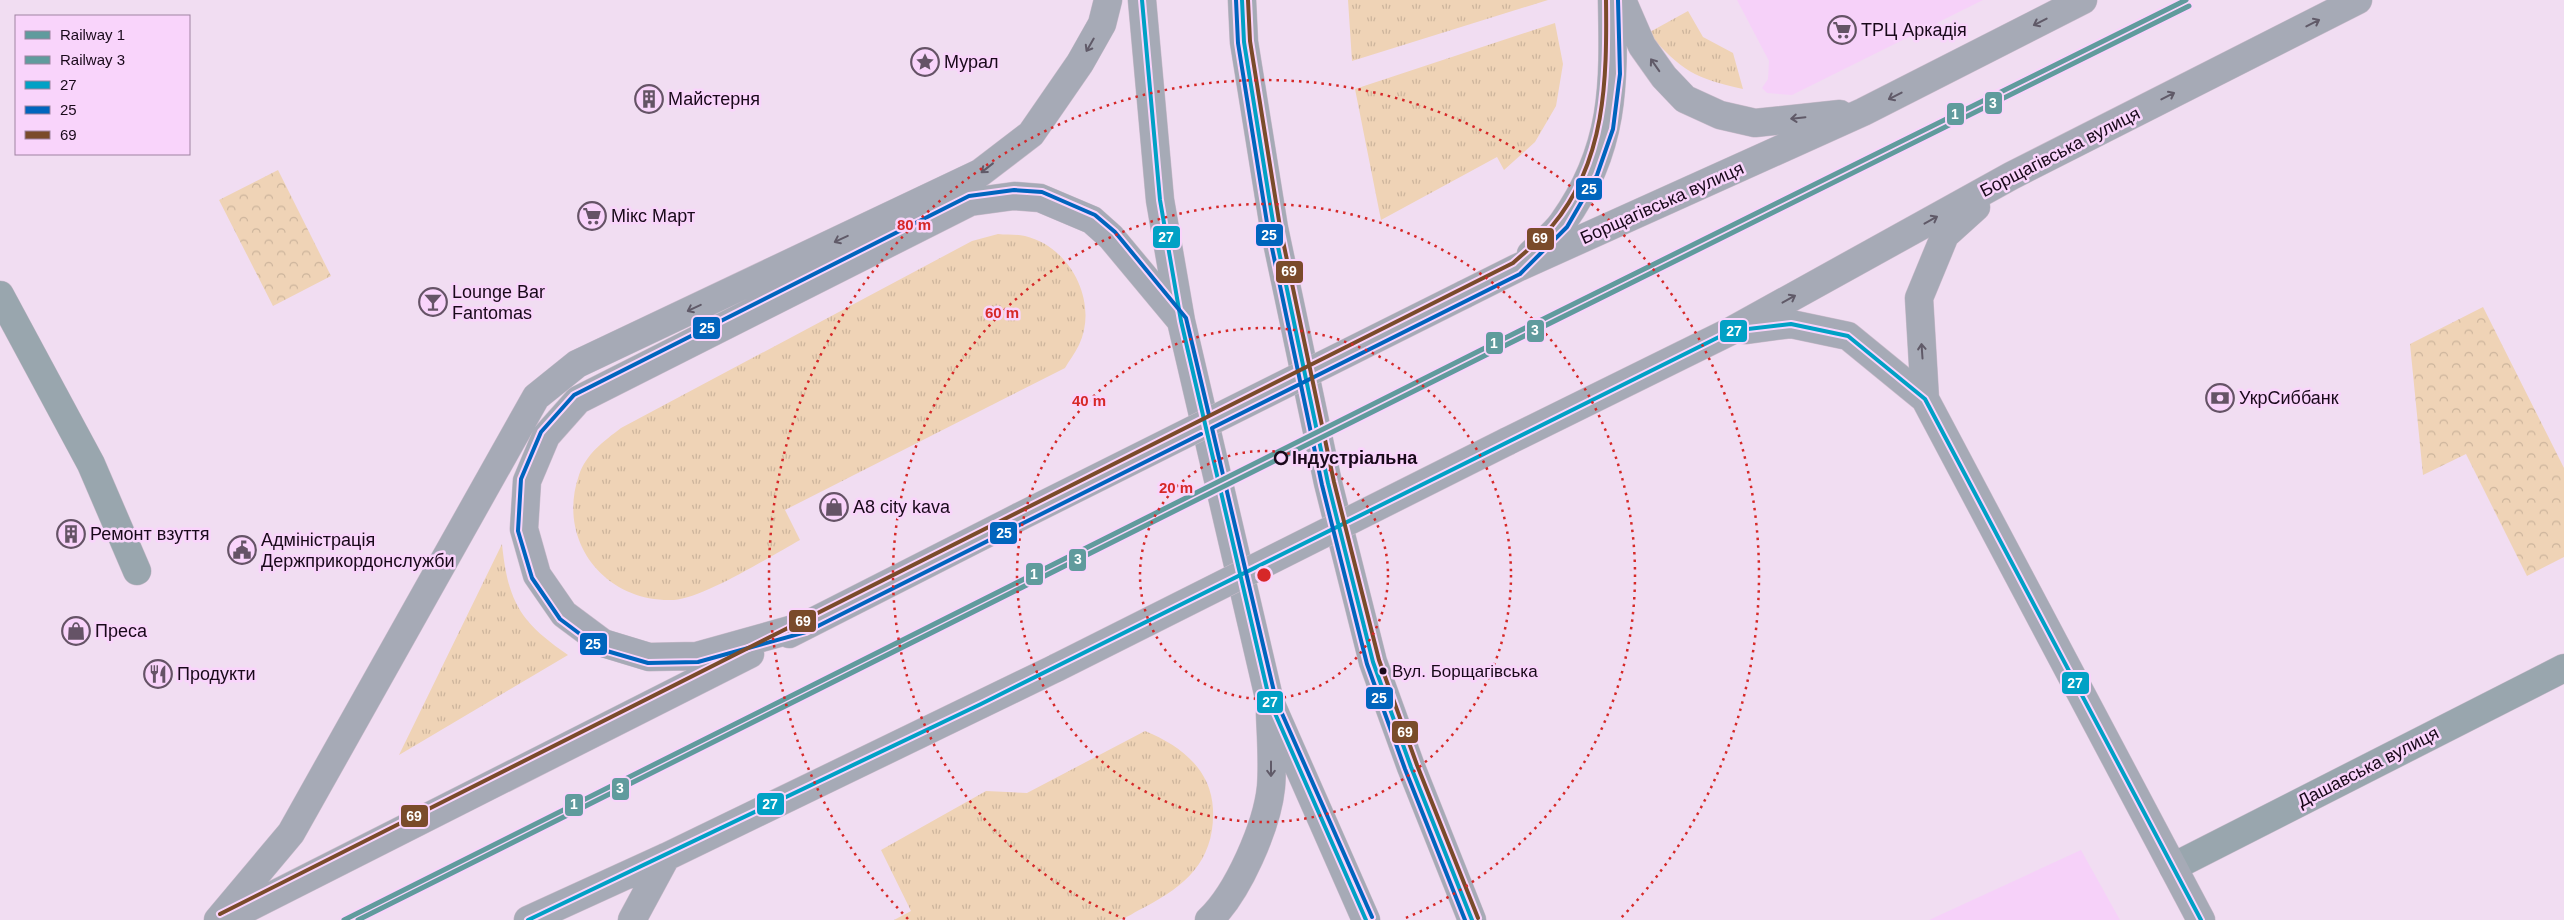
<svg xmlns="http://www.w3.org/2000/svg" width="2564" height="920" font-family="Arial,sans-serif">
<style>
.built{fill:#f6d1f9}
.grass{fill:url(#grass-tufts)}
.park{fill:url(#park-crowns)}
.lines{fill:none;stroke-linecap:round;stroke-linejoin:round}
.minor-casing{stroke:#cdbdce;stroke-width:29}
.primary-casing{stroke:#cdbdce;stroke-width:29}
.minor{stroke:#99a6ae;stroke-width:28}
.primary{stroke:#a6aab6;stroke-width:28}
.primary-bridge-casing{stroke:#cdbdce;stroke-width:29;stroke-linecap:butt}
.primary-bridge{stroke:#a6aab6;stroke-width:28}
.bus-1-casing{stroke:#f9d4fb;stroke-width:8}
.bus-2-casing{stroke:#f9d4fb;stroke-width:8}
.bus-3-casing{stroke:#f9d4fb;stroke-width:8}
.bus-1{stroke:#01a1c5;stroke-width:4}
.bus-2{stroke:#0065bd;stroke-width:4}
.bus-3{stroke:#7a4b2a;stroke-width:4}
.rail-1-casing{stroke:#f9d4fb;stroke-width:9}
.rail-2-casing{stroke:#f9d4fb;stroke-width:9}
.rail-1{stroke:#609b9d;stroke-width:5}
.rail-2{stroke:#609b9d;stroke-width:5}
.oneway{stroke:#605a68}
.ring{fill:none;stroke:#d62828;stroke-width:2.5;stroke-dasharray:2.5 5}
.stop-dot{fill:#f9d4fb;stroke:#19091a;stroke-width:2.5}
.bus-dot{fill:#19091a;stroke:#f9d4fb;stroke-width:2}
.labels{text-anchor:middle;stroke-width:5;stroke-linejoin:round;paint-order:stroke}
.bus-label{font-size:17px;fill:#19091a;stroke:#f9d4fb;text-anchor:start}
.poi-label{font-size:18px;fill:#19091a;stroke:#f9d4fb;text-anchor:start}
.street-label{font-size:18px;fill:#19091a;stroke:#f9d4fb}
.stop-label{font-size:18px;font-weight:bold;fill:#19091a;stroke:#f9d4fb;text-anchor:start}
.centre{fill:#d62828;stroke:#f9d4fb;stroke-width:2.5}
.ring-label{font-size:15px;text-anchor:middle;font-weight:bold;fill:#d62828;stroke:#f9d4fb;stroke-width:5;stroke-linejoin:round;paint-order:stroke}
.line-badge{stroke:#f9d4fb;stroke-width:2}
.badge-label{font-size:14px;text-anchor:middle;font-weight:bold;fill:#fff}
</style>
<defs>
<pattern id="grass-tufts" width="24" height="20" patternUnits="userSpaceOnUse" patternTransform="scale(1.25)"><rect width="24" height="20" fill="#efd3b6"/><path d="M3 7l-1-3M5 7V3M7 7l1-3M15 17l-1-3M17 17v-4M19 17l1-3" fill="none" stroke="#ccb49c"/></pattern>
<pattern id="park-crowns" width="20" height="18" patternUnits="userSpaceOnUse" patternTransform="scale(1.25)"><rect width="20" height="18" fill="#efd3b6"/><path d="M2 6a3 3 0 1 1 6 0M12 15a3 3 0 1 1 6 0" fill="none" stroke="#ccb49c"/></pattern>
</defs>
<rect width="100%" height="100%" fill="#f1ddf2"/>
<path class="built" d="M1737,0H1983L1792,95L1767,93L1762,88L1768,79L1769,61Z
M2081,850L2120,920H1929Z"/>
<path class="grass" d="M1348,0H1548L1352,61Z
M1688,11L1703,37L1733,53L1743,89C1694,78 1682,71 1648,33Z
M1555,23L1563,64L1556,106L1535,142L1504,170L1497,157L1381,220L1355,89Z
M998,234C1007,235 1017,234 1025,236C1071,247 1099,303 1079,345C1075,353 1069,361 1065,368L785,510L800,540C771,556 704,598 674,600C605,603 556,541 579,475C586,454 604,441 621,428L972,241Z
M502,544C508,602 520,622 568,655L399,755Z
M1145,731C1179,745 1211,768 1213,809C1215,860 1187,885 1145,907C1136,911 1126,919 1117,920C1096,920 1071,920 1049,920C997,920 945,920 894,920L911,911L881,850L986,791L1027,793Z"/>
<path class="park" d="M278,170L331,276L273,306L219,200Z
M2483,307L2564,468V557L2527,576L2466,454L2423,475L2410,344Z"/>
<g class="lines">
<defs>
<path id="minor" d="M0,295L91,464L137,571
M2173,867L2564,668"/>
<path id="primary" d="M1142,0L1160,200L1181,321L1270,702L1366,920
M1242,0L1244,42L1274,228L1328,483L1373,662L1411,767L1472,920
M1622,0L1642,46L1664,77L1685,99L1720,115L1755,123L1840,114
M1531,254C1541,244 1555,234 1563,222C1615,149 1614,85 1612,0
M1465,294L1517,268L1863,112L2083,0
M1745,330L1791,324L1848,336L1925,399L2201,920
M1925,399L1919,298L1945,235L1976,207
M1508,441L1731,331L2011,176L2358,0
M804,626L697,656L649,657L603,643L564,614L537,575L524,529L527,481L546,436L578,400L970,202L1014,196L1040,198L1092,220L1111,237L1181,321
M789,634L1019,517
M218,920L291,833L536,397L577,364L980,173L1031,134L1080,63L1102,24L1108,0
M224,920L750,654
M528,920L666,857L1056,668
M632,920L666,857
M1209,920C1238,893 1267,826 1271,787C1273,763 1271,738 1270,714"/>
</defs>
<use href="#minor" class="minor-casing"/>
<use href="#primary" class="primary-casing"/>
<use href="#minor" class="minor"/>
<use href="#primary" class="primary"/>
<defs>
<path id="primary-bridge" d="M1019,517L1465,294
M1056,668L1508,441"/>
</defs>
<use href="#primary-bridge" class="primary-bridge-casing"/>
<use href="#primary-bridge" class="primary-bridge"/>
<defs>
<path id="bus-1" d="M1142,0L1160,200L1181,321L1270,702L1366,920
M1242,0L1244,42L1274,228L1328,483L1373,662L1411,767L1472,920
M528,920L981,704L1731,331L1791,324L1848,336L1925,399L2201,920"/>
<path id="bus-2" d="M1236,0L1238,43L1268,229L1322,485L1367,664L1405,769L1465,920
M1201,434L806,632L698,662L648,663L600,649L560,619L532,578L518,531L521,479L541,432L574,395L969,196L1014,190L1042,192L1095,215L1115,232L1186,318L1209,415
M1372,917L1276,700L1212,428L1520,274L1567,227L1597,175L1613,129L1620,74L1618,0"/>
<path id="bus-3" d="M1248,0L1250,41L1280,227L1334,482L1379,660L1417,765L1478,918
M220,914L1513,263C1526,251 1541,240 1552,226C1606,162 1607,79 1606,0"/>
</defs>
<use href="#bus-1" class="bus-1-casing"/>
<use href="#bus-2" class="bus-2-casing"/>
<use href="#bus-3" class="bus-3-casing"/>
<use href="#bus-1" class="bus-1"/>
<use href="#bus-2" class="bus-2"/>
<use href="#bus-3" class="bus-3"/>
<defs>
<path id="rail-1" d="M344,920L1481,350L2186,0"/>
<path id="rail-2" d="M358,920L1484,356L2189,6"/>
</defs>
<use href="#rail-1" class="rail-1-casing"/>
<use href="#rail-2" class="rail-2-casing"/>
<use href="#rail-1" class="rail-1"/>
<use href="#rail-2" class="rail-2"/>
</g>
<defs><path id="oneway-shaft" d="M-6 0H5M1.5-3L5.5 0L1.5 3" fill="none" stroke-width="1.6" stroke-linecap="round" stroke-linejoin="round" transform="scale(1.25)"/></defs>
<g class="oneway">
<use href="#oneway-shaft" transform="translate(2040 22) rotate(153)"/>
<use href="#oneway-shaft" transform="translate(2313 23) rotate(-27)"/>
<use href="#oneway-shaft" transform="translate(1090 45) rotate(120)"/>
<use href="#oneway-shaft" transform="translate(1655 65) rotate(-125)"/>
<use href="#oneway-shaft" transform="translate(1895 96) rotate(153)"/>
<use href="#oneway-shaft" transform="translate(2168 96) rotate(-27)"/>
<use href="#oneway-shaft" transform="translate(1798 118) rotate(174)"/>
<use href="#oneway-shaft" transform="translate(987 168) rotate(142)"/>
<use href="#oneway-shaft" transform="translate(1931 220) rotate(-29)"/>
<use href="#oneway-shaft" transform="translate(841 239) rotate(155)"/>
<use href="#oneway-shaft" transform="translate(1789 299) rotate(-29)"/>
<use href="#oneway-shaft" transform="translate(694 308) rotate(155)"/>
<use href="#oneway-shaft" transform="translate(1922 351) rotate(-94)"/>
<use href="#oneway-shaft" transform="translate(1271 769) rotate(90)"/>
</g>
<g class="ring">
<circle cx="1264" cy="575" r="124"/>
<circle cx="1264" cy="575" r="247"/>
<path d="M1125 919A371 371 0 1 1 1403 919"/>
<path d="M908 919A495 495 0 1 1 1620 919"/>
</g>
<defs>
<symbol id="supermarket-ring" viewBox="-11 -11 22 22"><circle r="9.5" fill="#f9d4fb" stroke="#655366" stroke-width="1.5"/><path d="M-6-5.5h2.5l.6 2H6L4.5 2H-2.5L-4.4-4H-6ZM-1.5 3.2a1.3 1.3 0 1 0 .1 0ZM3 3.2a1.3 1.3 0 1 0 .1 0Z" fill="#655366"/></symbol>
<symbol id="sight-ring" viewBox="-11 -11 22 22"><circle r="9.5" fill="#f9d4fb" stroke="#655366" stroke-width="1.5"/><path d="M0-6L1.8-2.2L6-1.7L2.9 1.2L3.7 5.4L0 3.3L-3.7 5.4L-2.9 1.2L-6-1.7L-1.8-2.2Z" fill="#655366"/></symbol>
<symbol id="building-ring" viewBox="-11 -11 22 22"><circle r="9.5" fill="#f9d4fb" stroke="#655366" stroke-width="1.5"/><path d="M-4-6H4V6H1V3H-1V6H-4ZM-2.5-4.3h1.7v1.8h-1.7ZM.8-4.3h1.7v1.8H.8ZM-2.5-1h1.7V.8h-1.7ZM.8-1h1.7V.8H.8Z" fill="#655366"/></symbol>
<symbol id="bar-ring" viewBox="-11 -11 22 22"><circle r="9.5" fill="#f9d4fb" stroke="#655366" stroke-width="1.5"/><path d="M-6-5H6L.8 .8V4.5H3.5V6h-7V4.5H-.8V.8Z" fill="#655366"/></symbol>
<symbol id="bank-ring" viewBox="-11 -11 22 22"><circle r="9.5" fill="#f9d4fb" stroke="#655366" stroke-width="1.5"/><path d="M-6-4H6V4H-6ZM0-2.3a2.3 2.3 0 1 0 0 4.6a2.3 2.3 0 1 0 0-4.6Z" fill="#655366"/></symbol>
<symbol id="shop-ring" viewBox="-11 -11 22 22"><circle r="9.5" fill="#f9d4fb" stroke="#655366" stroke-width="1.5"/><path d="M-5-2.5h2.3a2.7 3.5 0 0 1 5.4 0H5L5.5 6h-11ZM-1.5-2.5h3a1.5 2.3 0 0 0-3 0Z" fill="#655366"/></symbol>
<symbol id="civic-ring" viewBox="-11 -11 22 22"><circle r="9.5" fill="#f9d4fb" stroke="#655366" stroke-width="1.5"/><path d="M-.6-6.5H3V-4.5H.6V-3L4-1V1h2V6H-6V1h2V-1L-.6-3ZM-1.2 2.5V6h2.4V2.5Z" fill="#655366"/></symbol>
<symbol id="restaurant-ring" viewBox="-11 -11 22 22"><circle r="9.5" fill="#f9d4fb" stroke="#655366" stroke-width="1.5"/><path d="M-5-6h1v4h1v-4h1v4h1v-4h1v5L-1.5 .5V6h-2V.5L-5-1ZM5-6V6H3V1.5H1.5Q1.5-4 5-6Z" fill="#655366"/></symbol>
</defs>
<g fill-rule="evenodd">
<use href="#supermarket-ring" x="1826" y="14" width="32" height="32"/>
<use href="#sight-ring" x="909" y="46" width="32" height="32"/>
<use href="#building-ring" x="633" y="83" width="32" height="32"/>
<use href="#supermarket-ring" x="576" y="200" width="32" height="32"/>
<use href="#bar-ring" x="417" y="286" width="32" height="32"/>
<use href="#bank-ring" x="2204" y="382" width="32" height="32"/>
<use href="#shop-ring" x="818" y="491" width="32" height="32"/>
<use href="#building-ring" x="55" y="518" width="32" height="32"/>
<use href="#civic-ring" x="226" y="534" width="32" height="32"/>
<use href="#shop-ring" x="60" y="615" width="32" height="32"/>
<use href="#restaurant-ring" x="142" y="658" width="32" height="32"/>
</g>
<circle class="stop-dot" cx="1281" cy="458" r="6"/>
<circle class="bus-dot" cx="1383" cy="671" r="4.5"/>
<g class="labels">
<g class="bus-label">
<text x="1392" y="677">Вул. Борщагівська</text>
</g>
<g class="poi-label">
<text x="1861" y="36">ТРЦ Аркадія</text>
<text x="944" y="68">Мурал</text>
<text x="668" y="105">Майстерня</text>
<text x="611" y="222">Мікс Март</text>
<text x="452" y="298">Lounge Bar<tspan x="452" dy="21">Fantomas</tspan></text>
<text x="2239" y="404">УкрСиббанк</text>
<text x="853" y="513">A8 city kava</text>
<text x="90" y="540">Ремонт взуття</text>
<text x="261" y="546">Адміністрація<tspan x="261" dy="21">Держприкордонслужби</tspan></text>
<text x="95" y="637">Преса</text>
<text x="177" y="680">Продукти</text>
</g>
<g class="street-label">
<text transform="translate(2060 152) rotate(-27)" y="6">Борщагівська вулиця</text>
<text transform="translate(1662 203) rotate(-24)" y="6">Борщагівська вулиця</text>
<text transform="translate(2368 767) rotate(-27)" y="6">Дашавська вулиця</text>
</g>
<g class="stop-label">
<text x="1292" y="464">Індустріальна</text>
</g>
</g>
<circle cx="1264" cy="575" r="8" class="centre"/>
<g class="ring-label">
<text x="914" y="230">80 m</text>
<text x="1002" y="318">60 m</text>
<text x="1089" y="406">40 m</text>
<text x="1176" y="493">20 m</text>
</g>
<g class="line-badge">
<rect x="1984" y="91" width="19" height="24" rx="5" fill="#609b9d"/>
<rect x="1946" y="102" width="19" height="24" rx="5" fill="#609b9d"/>
<rect x="1575" y="177" width="28" height="24" rx="5" fill="#0065bd"/>
<rect x="1255" y="223" width="29" height="24" rx="5" fill="#0065bd"/>
<rect x="1152" y="225" width="29" height="24" rx="5" fill="#01a1c5"/>
<rect x="1526" y="227" width="29" height="24" rx="5" fill="#7a4b2a"/>
<rect x="1275" y="260" width="29" height="24" rx="5" fill="#7a4b2a"/>
<rect x="692" y="316" width="29" height="24" rx="5" fill="#0065bd"/>
<rect x="1526" y="319" width="19" height="24" rx="5" fill="#609b9d"/>
<rect x="1719" y="319" width="29" height="24" rx="5" fill="#01a1c5"/>
<rect x="1485" y="331" width="19" height="24" rx="5" fill="#609b9d"/>
<rect x="989" y="521" width="29" height="24" rx="5" fill="#0065bd"/>
<rect x="1068" y="548" width="19" height="24" rx="5" fill="#609b9d"/>
<rect x="1025" y="562" width="19" height="24" rx="5" fill="#609b9d"/>
<rect x="788" y="609" width="29" height="24" rx="5" fill="#7a4b2a"/>
<rect x="579" y="632" width="29" height="24" rx="5" fill="#0065bd"/>
<rect x="2061" y="671" width="29" height="24" rx="5" fill="#01a1c5"/>
<rect x="1365" y="686" width="29" height="24" rx="5" fill="#0065bd"/>
<rect x="1256" y="690" width="28" height="24" rx="5" fill="#01a1c5"/>
<rect x="1391" y="720" width="28" height="24" rx="5" fill="#7a4b2a"/>
<rect x="611" y="777" width="19" height="24" rx="5" fill="#609b9d"/>
<rect x="756" y="792" width="29" height="24" rx="5" fill="#01a1c5"/>
<rect x="564" y="793" width="20" height="24" rx="5" fill="#609b9d"/>
<rect x="400" y="804" width="29" height="24" rx="5" fill="#7a4b2a"/>
</g>
<g class="badge-label">
<text x="1993" y="108">3</text>
<text x="1955" y="119">1</text>
<text x="1589" y="194">25</text>
<text x="1269" y="240">25</text>
<text x="1166" y="242">27</text>
<text x="1540" y="243">69</text>
<text x="1289" y="276">69</text>
<text x="707" y="333">25</text>
<text x="1535" y="335">3</text>
<text x="1734" y="336">27</text>
<text x="1494" y="348">1</text>
<text x="1004" y="538">25</text>
<text x="1078" y="564">3</text>
<text x="1034" y="579">1</text>
<text x="803" y="626">69</text>
<text x="593" y="649">25</text>
<text x="2075" y="688">27</text>
<text x="1379" y="703">25</text>
<text x="1270" y="707">27</text>
<text x="1405" y="737">69</text>
<text x="620" y="793">3</text>
<text x="770" y="809">27</text>
<text x="574" y="809">1</text>
<text x="414" y="821">69</text>
</g>
<rect x="15" y="15" width="175" height="140" fill="#f9d4fb" stroke="#9f83a1"/>
<rect x="25" y="31" width="25" height="8" fill="#609b9d" stroke="#9f83a1"/>
<text x="60" y="40" font-size="15" fill="#19091a">Railway 1</text>
<rect x="25" y="56" width="25" height="8" fill="#609b9d" stroke="#9f83a1"/>
<text x="60" y="65" font-size="15" fill="#19091a">Railway 3</text>
<rect x="25" y="81" width="25" height="8" fill="#01a1c5" stroke="#9f83a1"/>
<text x="60" y="90" font-size="15" fill="#19091a">27</text>
<rect x="25" y="106" width="25" height="8" fill="#0065bd" stroke="#9f83a1"/>
<text x="60" y="115" font-size="15" fill="#19091a">25</text>
<rect x="25" y="131" width="25" height="8" fill="#7a4b2a" stroke="#9f83a1"/>
<text x="60" y="140" font-size="15" fill="#19091a">69</text>
</svg>
